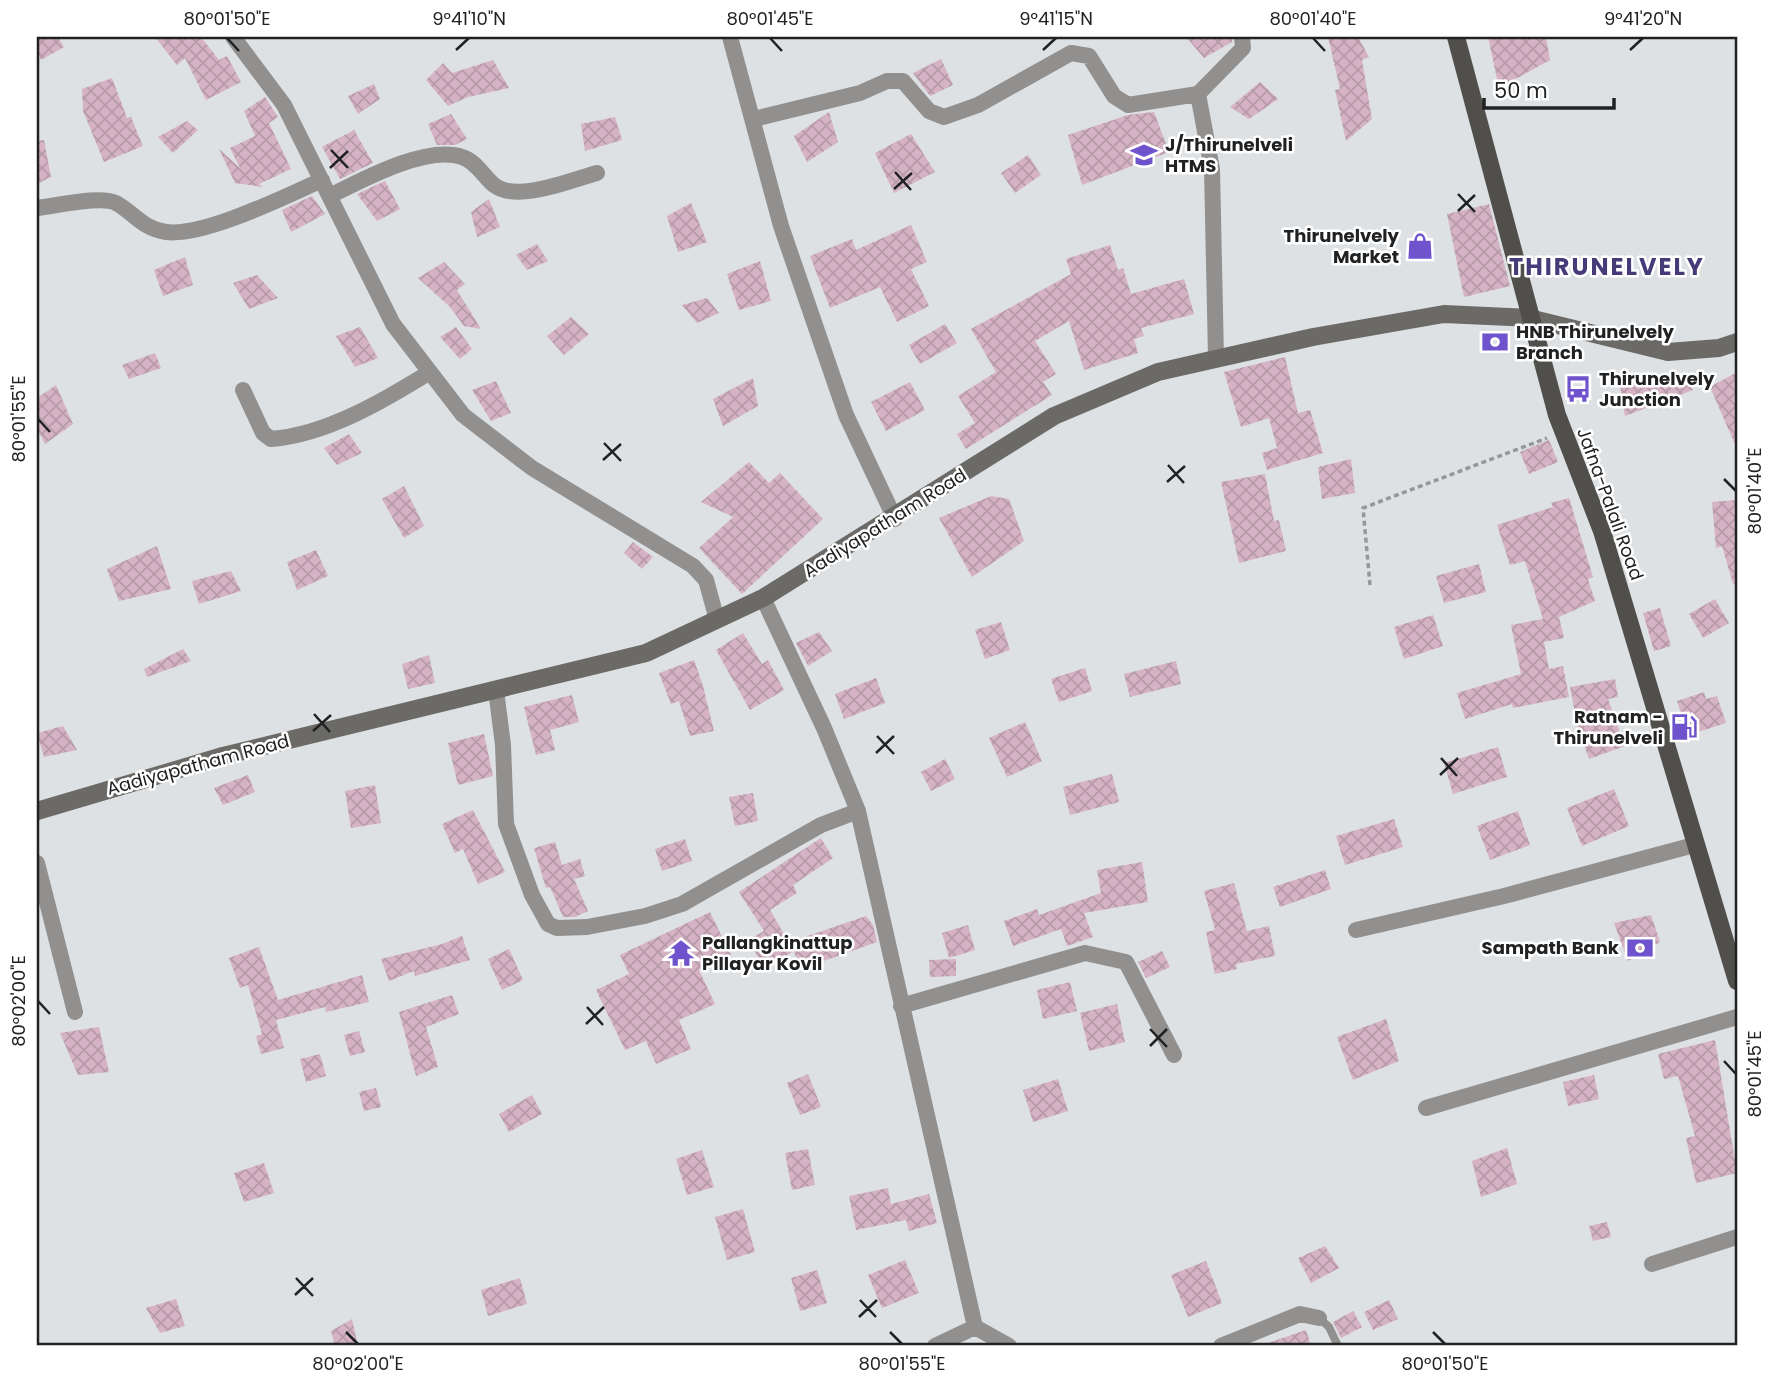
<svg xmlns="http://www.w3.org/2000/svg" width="1774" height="1383" font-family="Poppins,sans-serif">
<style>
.building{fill:url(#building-cross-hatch)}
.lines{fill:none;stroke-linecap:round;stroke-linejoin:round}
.path{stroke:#959799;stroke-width:3.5;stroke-dasharray:5 3.5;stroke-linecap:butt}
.lane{stroke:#91908e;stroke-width:8}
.street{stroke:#91908e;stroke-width:16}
.secondary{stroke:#6b6a67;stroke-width:18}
.primary{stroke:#504f4c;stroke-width:18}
.ticks{fill:none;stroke:#202122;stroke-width:2.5}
.labels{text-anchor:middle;stroke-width:5;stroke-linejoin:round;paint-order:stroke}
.poi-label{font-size:18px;font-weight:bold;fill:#202122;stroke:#fff;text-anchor:start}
.street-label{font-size:18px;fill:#202122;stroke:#fff}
.district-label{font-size:24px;font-weight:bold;letter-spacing:2px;fill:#463b78;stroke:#fff}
.neatline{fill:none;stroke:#202122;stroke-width:2.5}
.ticks-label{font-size:18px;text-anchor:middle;fill:#202122}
</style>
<defs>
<pattern id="building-cross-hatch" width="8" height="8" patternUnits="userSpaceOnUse" patternTransform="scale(1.75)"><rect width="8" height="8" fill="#d6b3c4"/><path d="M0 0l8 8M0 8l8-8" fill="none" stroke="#b79aa8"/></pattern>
</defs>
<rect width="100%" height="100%" fill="#dee1e4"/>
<path class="building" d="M37,37H58L64,47L41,60L37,51Z
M155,37H201L219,60L227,56L241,82L206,100L185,58L177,65Z
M1186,37H1232V42L1204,58Z
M1328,37H1358L1369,57L1362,60L1372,119L1346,141L1335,90L1340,89Z
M1488,37H1546L1550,60L1499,88Z
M941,59L953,85L930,96L913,73Z
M493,60L509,88L468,97L448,106L426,80L443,63L452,73Z
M112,78L127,118L131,117L143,146L104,162L83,111L82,89Z
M1260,82L1278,99L1249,119L1230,107Z
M374,84L380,99L358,114L348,96Z
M265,97L278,117L269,123L291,169L259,184L262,187L235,183L219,149L240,168L230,148L255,136L244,111Z
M829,112L838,142L807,162L794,136Z
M1154,112L1169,152L1082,185L1068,135L1128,115Z
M451,114L467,139L455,145H437L428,124Z
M615,117L622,140L585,151L581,124Z
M187,121L198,130L173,153L158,137Z
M354,130L373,163L340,179L322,147Z
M911,134L935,172L894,193L875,153Z
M44,140L51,177L37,184V141Z
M1028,155L1041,175L1015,193L1001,173Z
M385,181L400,209L377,221L357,194Z
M312,196L325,214L291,232L282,210Z
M489,199L500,227L477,237L471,212Z
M691,203L707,242L678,252L667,216Z
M1489,204L1510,286L1464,297L1447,214Z
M911,225L927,262L911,269L929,306L897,322L880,287L830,308L810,256L852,239L856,250Z
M537,244L548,261L527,270L516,255Z
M1110,245L1118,270L1123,268L1131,294L1184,279L1194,314L1141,328L1144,336L1134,339L1138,353L1084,370L1069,321L1035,341L1056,374L1043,382L1052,395L966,449L957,434L975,423L958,396L996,372L971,329L1071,274L1066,259Z
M185,257L193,285L163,296L154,270Z
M760,261L771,301L739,310L727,274Z
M444,262L465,284L457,290L481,329L464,326L450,307L418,278Z
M257,275L278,298L249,309L233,283Z
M707,298L719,313L697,323L682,305Z
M571,317L589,334L564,355L547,336Z
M945,324L957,343L920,364L909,345Z
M360,327L378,358L355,367L336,336Z
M456,327L472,349L460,359L440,337Z
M155,353L161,368L129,379L122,365Z
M1285,357L1298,413L1310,410L1323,453L1267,470L1262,453L1277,448L1269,418L1241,427L1224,372Z
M1737,372V449L1710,387Z
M1683,373L1693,390L1625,416L1620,386Z
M753,378L758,406L723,426L713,399Z
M496,381L511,413L491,421L472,390Z
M910,382L925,410L886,431L871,402Z
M56,385L73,424L45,444L37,428V398Z
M349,434L362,453L337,465L324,448Z
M1549,440L1558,462L1529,474L1520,452Z
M1351,459L1355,493L1322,499L1318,467Z
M749,462L769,483L780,473L823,519L742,594L699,548L733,517L701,502Z
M1265,474L1274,521L1279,520L1286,551L1239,563L1221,482Z
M404,486L424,526L404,538L382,499Z
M991,496L1009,499L1024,541L972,577L939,518Z
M1569,498L1593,577L1588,579L1595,601L1559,617L1564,638L1544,642L1549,669L1563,666L1569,697L1513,708L1512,704L1465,719L1457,693L1521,674L1511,625L1543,619L1525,561L1510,565L1497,525L1553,507L1551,503Z
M1737,500V584H1733L1722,546L1716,548L1712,502Z
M633,542L653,557L642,569L624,553Z
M157,546L171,589L119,601L107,569Z
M316,550L328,576L297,590L287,562Z
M1479,564L1486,592L1444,603L1436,576Z
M231,571L241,591L199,604L192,581Z
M1715,599L1729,623L1703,638L1689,614Z
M1660,608L1671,646L1654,651L1643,613Z
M1433,615L1443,646L1404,659L1394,627Z
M1001,622L1010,650L985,659L975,630Z
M819,632L832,651L808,666L796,643Z
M743,633L762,664L768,660L784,690L750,710L716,650Z
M183,649L191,661L147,677L144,669Z
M429,655L435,683L408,689L402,664Z
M694,660L703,686L714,731L690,736L679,701L671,704L659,673Z
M1176,661L1181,684L1130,697L1124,674Z
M1085,668L1092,691L1059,702L1051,679Z
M876,678L885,703L844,719L835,694Z
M1615,679L1618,697L1608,699L1625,746L1589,759L1578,728L1570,687Z
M1704,692L1706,699L1717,696L1726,723L1688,735L1677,701Z
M572,695L579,722L550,730L555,750L536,755L524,707Z
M1025,722L1042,761L1007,777L989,738Z
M63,726L77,750L44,757L37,733Z
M484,734L493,776L458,785L448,743Z
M1498,747L1507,777L1453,794L1444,763Z
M945,759L955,779L931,791L921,772Z
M1112,774L1119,802L1070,815L1063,787Z
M248,775L255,792L223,805L214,788Z
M375,785L381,823L351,828L345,791Z
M1614,789L1629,826L1582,846L1567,808Z
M753,793L758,821L735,826L729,797Z
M473,810L505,872L478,884L463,849L455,853L442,824Z
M1518,811L1530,845L1490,860L1477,826Z
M1394,819L1403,847L1345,865L1336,836Z
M821,838L833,858L793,885L797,893L770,910L794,951L765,969L748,940L764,931L739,892Z
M685,839L692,861L662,871L655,849Z
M555,842L562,865L580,859L585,876L574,879L588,911L575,917H563L550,887L546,888L534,848Z
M1142,862L1148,902L1084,913L1093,937L1067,946L1061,929L1013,946L1004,921L1037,909L1039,915L1101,893L1097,870Z
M1325,870L1331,889L1280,907L1273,887Z
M1234,883L1247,931L1269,926L1275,956L1236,964L1237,969L1215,974L1206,932L1215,930L1204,891Z
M710,912L731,955L699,970L715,1004L679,1020L691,1049L656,1064L646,1041L625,1050L596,990L629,974L620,955Z
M1651,915L1660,942L1628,961L1614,923Z
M866,916L873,925L877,942L801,969L790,942Z
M968,925L975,950L949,958L942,933Z
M462,936L470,960L415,976L414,971L389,981L381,959L442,944Z
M259,947L278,1000L362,975L369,1002L326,1012L325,1007L276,1020L284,1048L261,1054L256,1036L262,1034L248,985L240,988L229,958Z
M509,949L523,980L502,990L488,959Z
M1162,951L1170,967L1146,978L1138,962Z
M956,959V976L930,977L929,960Z
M1070,982L1077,1011L1043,1019L1037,990Z
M452,995L459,1014L426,1027L438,1067L416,1076L399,1012Z
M1117,1004L1125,1042L1089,1051L1080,1013Z
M1386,1019L1399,1061L1353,1080L1337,1037Z
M99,1027L109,1072L78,1075L60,1033Z
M359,1031L365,1052L350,1056L344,1035Z
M1715,1040L1737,1173L1696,1183L1686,1138L1695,1136L1678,1076L1664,1079L1658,1054Z
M320,1054L326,1076L306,1082L300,1059Z
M808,1074L821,1107L800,1115L787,1083Z
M1594,1075L1599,1099L1568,1106L1563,1082Z
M1058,1079L1068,1111L1033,1122L1023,1090Z
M376,1088L381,1107L364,1111L359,1092Z
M532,1095L542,1114L509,1132L499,1114Z
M1507,1148L1517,1184L1481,1197L1472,1161Z
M808,1149L815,1185L792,1190L785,1153Z
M702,1150L714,1187L687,1195L676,1159Z
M264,1163L274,1193L244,1202L234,1173Z
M888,1188L891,1204L929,1194L937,1223L909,1231L906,1220L856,1230L849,1196Z
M743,1209L755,1252L727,1260L715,1217Z
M1607,1222L1611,1237L1593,1241L1589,1226Z
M1325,1246L1339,1268L1311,1283L1298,1258Z
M905,1260L919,1293L882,1308L868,1275Z
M1206,1261L1222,1303L1188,1317L1171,1275Z
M817,1270L827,1303L800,1311L791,1278Z
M520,1278L527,1304L488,1316L481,1290Z
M176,1299L185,1326L160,1333L146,1308Z
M1389,1300L1398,1319L1373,1330L1364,1312Z
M1353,1311L1362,1327L1341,1338L1333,1322Z
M352,1319L358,1346H335L331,1331Z
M1306,1330L1311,1346H1265V1344Z"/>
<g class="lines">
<path class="path" d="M1370,585L1363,508L1547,438"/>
<path class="lane" d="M1319,1318L1329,1327L1338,1346"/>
<path class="street" d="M233,37L284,105L393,324L463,415L532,468L693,566L706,580L717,620
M730,37L781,226L846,415L895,519
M754,119L860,93L887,81H903L929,111L944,117L978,105L1071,53L1089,56L1114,96L1128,105L1198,94
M330,196C362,180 426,145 462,157C476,161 484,177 494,185C517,203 571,180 597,173
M37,208C56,206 101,195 116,203C134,213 143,229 166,232C204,237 286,196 322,180
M1216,358L1212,169L1198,94L1243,48L1242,37
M243,390L263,433L271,439C326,435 385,400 430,372
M763,598L824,728L858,811L975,1327L935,1346
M496,690L503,745L506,824L532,895L548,924L557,928L587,927L645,916L682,904L821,825L858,811
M37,863L75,1012
M1356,930L1504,896L1694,845
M901,1006L1085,953L1126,962L1174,1055
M1426,1108L1737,1017
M1652,1264L1737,1237
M975,1327L1009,1346
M1221,1346L1300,1314L1319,1318"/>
<path class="secondary" d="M37,811L223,756L646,653L763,598L1054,416L1158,372L1313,337L1444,314L1529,318L1668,352L1719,348L1737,342"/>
<path class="primary" d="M1456,37L1557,415L1602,531L1737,981"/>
</g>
<path class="ticks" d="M227,38L239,51M770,38L782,51M1313,38L1325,51M456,50L469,38M1043,50L1056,38M1630,50L1643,38M331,150L348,168M330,168L348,151M895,172L911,190M894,189L912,173M1458,194L1475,212M1458,211L1475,195M38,419L50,432M604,443L621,461M603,460L621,444M1168,465L1184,483M1724,479L1736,491M1167,482L1185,466M314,714L330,732M313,731L331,715M877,736L894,754M876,753L894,736M1441,758L1457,776M1440,775L1458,758M38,1001L50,1014M587,1007L603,1025M586,1024L604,1007M1150,1029L1167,1047M1150,1046L1167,1029M1724,1061L1736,1074M296,1278L313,1296M295,1295L313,1278M860,1300L876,1317M859,1317L877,1300M346,1332L358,1344M890,1332L902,1344M1433,1332L1445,1344"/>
<defs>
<symbol id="school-bare" viewBox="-9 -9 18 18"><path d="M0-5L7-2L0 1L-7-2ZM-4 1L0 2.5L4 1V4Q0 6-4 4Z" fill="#6e53cd" stroke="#fff" stroke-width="2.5" paint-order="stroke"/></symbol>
<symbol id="shop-bare" viewBox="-9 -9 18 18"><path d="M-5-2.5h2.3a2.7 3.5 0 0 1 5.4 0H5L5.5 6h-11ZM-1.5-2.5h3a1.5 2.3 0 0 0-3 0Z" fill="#6e53cd" stroke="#fff" stroke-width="2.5" paint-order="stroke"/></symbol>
<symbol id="bank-bare" viewBox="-9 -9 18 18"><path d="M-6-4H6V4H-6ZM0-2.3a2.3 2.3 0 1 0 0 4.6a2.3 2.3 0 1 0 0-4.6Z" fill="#6e53cd" stroke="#fff" stroke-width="2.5" paint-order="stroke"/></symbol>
<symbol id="bus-bare" viewBox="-9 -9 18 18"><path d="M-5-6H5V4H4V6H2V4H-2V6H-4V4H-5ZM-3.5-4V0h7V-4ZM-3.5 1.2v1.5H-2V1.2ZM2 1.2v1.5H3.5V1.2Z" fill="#6e53cd" stroke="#fff" stroke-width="2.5" paint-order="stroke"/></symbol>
<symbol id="fuel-bare" viewBox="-9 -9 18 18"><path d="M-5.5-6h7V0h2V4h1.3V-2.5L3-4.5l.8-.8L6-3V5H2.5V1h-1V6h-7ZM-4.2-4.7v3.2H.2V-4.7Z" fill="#6e53cd" stroke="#fff" stroke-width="2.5" paint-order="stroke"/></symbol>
<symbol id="temple-bare" viewBox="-9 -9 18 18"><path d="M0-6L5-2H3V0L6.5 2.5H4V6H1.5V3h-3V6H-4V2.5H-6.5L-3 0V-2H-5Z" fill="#6e53cd" stroke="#fff" stroke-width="2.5" paint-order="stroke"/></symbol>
</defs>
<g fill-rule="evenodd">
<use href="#school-bare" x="1125" y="136" width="38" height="38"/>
<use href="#shop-bare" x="1401" y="227" width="38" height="38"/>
<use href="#bank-bare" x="1476" y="323" width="38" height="38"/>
<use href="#bus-bare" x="1559" y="370" width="38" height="38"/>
<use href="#fuel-bare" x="1665" y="708" width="38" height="38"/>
<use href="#bank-bare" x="1621" y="929" width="38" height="38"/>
<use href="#temple-bare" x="662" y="934" width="38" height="38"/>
</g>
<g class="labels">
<g class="poi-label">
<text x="1165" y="151">J/Thirunelveli<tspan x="1165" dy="21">HTMS</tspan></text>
<text x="1399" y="242" text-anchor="end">Thirunelvely<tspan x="1399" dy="21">Market</tspan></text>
<text x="1516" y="338">HNB Thirunelvely<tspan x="1516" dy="21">Branch</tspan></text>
<text x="1599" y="385">Thirunelvely<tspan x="1599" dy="21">Junction</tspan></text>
<text x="1663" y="723" text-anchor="end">Ratnam -<tspan x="1663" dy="21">Thirunelveli</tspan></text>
<text x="702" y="949">Pallangkinattup<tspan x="702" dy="21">Pillayar Kovil</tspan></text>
<text x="1619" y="954" text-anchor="end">Sampath Bank</text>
</g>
<g class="street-label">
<text transform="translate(1610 504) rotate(70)" y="6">Jafna-Palali Road</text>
<text transform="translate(885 523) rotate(-32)" y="6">Aadiyapatham Road</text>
<text transform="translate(198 765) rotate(-15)" y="6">Aadiyapatham Road</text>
</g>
<g class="district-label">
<text x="1607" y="275">THIRUNELVELY</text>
</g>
</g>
<rect width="1774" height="1383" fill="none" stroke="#ffffff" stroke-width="77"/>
<path d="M1484 98v10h130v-10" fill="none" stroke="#202122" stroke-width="3.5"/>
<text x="1494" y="98" font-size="21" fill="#202122" stroke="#ffffff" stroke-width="5" paint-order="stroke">50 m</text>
<rect x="38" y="38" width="1698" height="1306" class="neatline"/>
<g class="ticks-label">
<text x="227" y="25">80°01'50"E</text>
<text x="469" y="25">9°41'10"N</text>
<text x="770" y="25">80°01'45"E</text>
<text x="1056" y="25">9°41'15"N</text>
<text x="1313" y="25">80°01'40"E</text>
<text x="1643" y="25">9°41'20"N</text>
<text transform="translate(19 419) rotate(-90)" y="6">80°01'55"E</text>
<text transform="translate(1755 491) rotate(-90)" y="6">80°01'40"E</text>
<text transform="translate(19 1001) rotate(-90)" y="6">80°02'00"E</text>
<text transform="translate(1755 1074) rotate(-90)" y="6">80°01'45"E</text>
<text x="358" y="1370">80°02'00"E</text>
<text x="902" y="1370">80°01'55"E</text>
<text x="1445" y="1370">80°01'50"E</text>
</g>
</svg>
